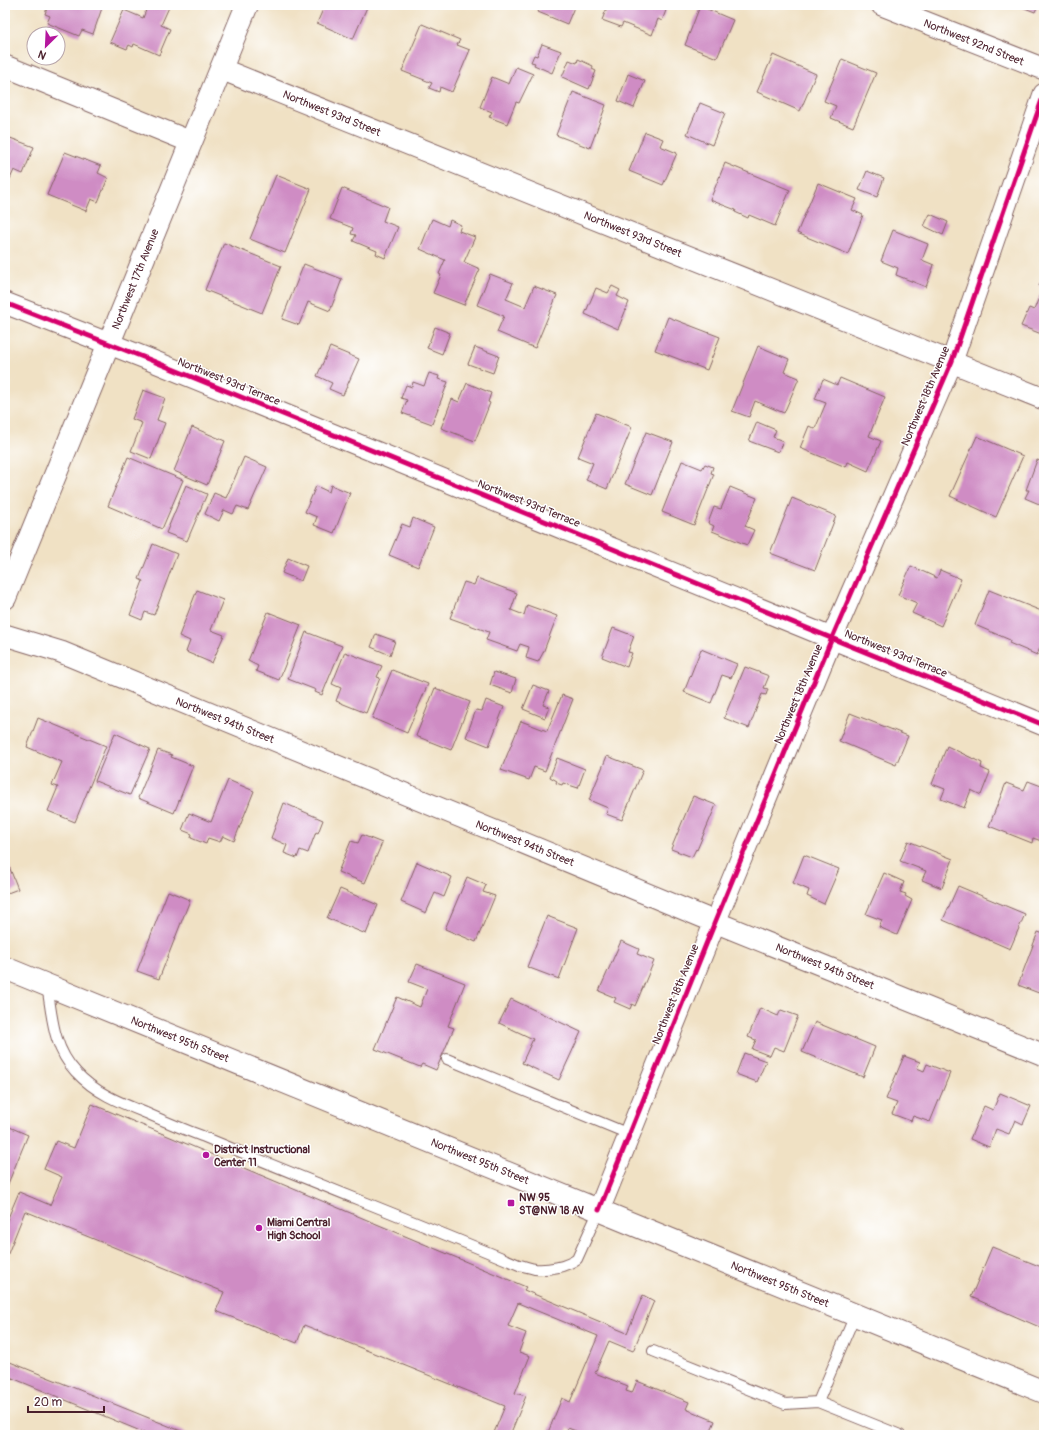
<svg xmlns="http://www.w3.org/2000/svg" width="1049" height="1440" font-family="Pangolin,sans-serif">
<style>
.building{fill:#cf8cc4}
.lines{fill:none;stroke-linecap:round;stroke-linejoin:round}
.lane-casing{stroke:#846361;stroke-width:12}
.street-casing{stroke:#846361;stroke-width:23}
.secondary-casing{stroke:#846361;stroke-width:24}
.lane{stroke:#fff;stroke-width:10}
.street{stroke:#fff;stroke-width:21}
.secondary{stroke:#fff;stroke-width:22}
.cycleway-casing{stroke:#fff;stroke-width:8}
.cycleway{stroke:#d6006c;stroke-width:5}
.poi-dot{fill:#b5179e;stroke:#fff;stroke-width:1.5}
.labels{text-anchor:middle;stroke-width:3;stroke-linejoin:round;paint-order:stroke}
.street-label{font-size:11px;fill:#4a1f2b;stroke:#fff}
.poi-label{font-size:11px;font-weight:bold;fill:#4a1f2b;stroke:#fff;text-anchor:start}
</style>
<rect width="100%" height="100%" fill="#fff"/>
<filter id="ink" filterUnits="userSpaceOnUse"><feTurbulence type="fractalNoise" baseFrequency=".025" numOctaves="2"/><feDisplacementMap in="SourceGraphic" scale="8" xChannelSelector="R" yChannelSelector="G"/><feConvolveMatrix kernelMatrix="1 2 1 2 8 2 1 2 1" color-interpolation-filters="sRGB"/></filter>
<filter id="wash" filterUnits="userSpaceOnUse"><feTurbulence type="fractalNoise" baseFrequency=".012" numOctaves="4" result="noise"/><feDisplacementMap in="SourceGraphic" scale="16" xChannelSelector="R" yChannelSelector="G"/><feGaussianBlur stdDeviation="0.9" result="paint"/><feColorMatrix in="noise" values="0 0 0 0 0 0 0 0 0 0 0 0 0 0 0 0 0 1.4 0 .05"/><feComposite in="paint" operator="in"/></filter>
<g filter="url(#wash)">
<rect width="100%" height="100%" fill="#f0e1c4"/>
<g id="blocks">
<path class="building" d="M48,5H103L93,34L82,30L79,36L47,23L50,16L45,14Z
M148,5H170L161,25L170,29L159,55L134,44L133,47L129,45L127,49L110,42L124,10L143,18Z
M325,5H368L353,39L317,23Z
M541,5H575L567,24L538,12Z
M608,5H668L662,21L658,19L652,35L623,23L621,27L602,20Z
M1017,5H1038L1035,12Z
M700,6L733,20L717,58L685,45Z
M422,24L460,40L457,45L470,50L452,92L440,87L439,92L429,88L432,83L402,71Z
M542,44L561,51L552,73L534,65L535,63L531,62L534,55L537,56Z
M773,55L816,74L800,111L757,92Z
M578,59L593,66L592,69L596,71L589,89L562,77L569,60L577,63Z
M842,59L876,73L853,127L831,118L836,106L824,101Z
M516,67L533,74L519,103L516,102L507,124L489,117L492,112L480,107L492,77L509,84Z
M628,74L645,81L634,108L618,101Z
M573,92L606,105L590,148L556,135Z
M700,103L725,113L712,145L687,134Z
M645,132L663,139L660,146L677,153L663,185L629,171Z
M5,136L34,147L23,174L14,170L10,179L5,176Z
M65,152L101,166L98,173L108,178L98,202L91,199L86,211L47,195Z
M725,163L790,190L775,226L749,215L748,218L735,212L736,210L710,200Z
M867,171L884,178L877,197L859,190Z
M276,175L311,189L285,253L250,239Z
M818,183L857,199L852,210L863,215L848,254L797,233Z
M342,188L388,207L383,221L398,227L385,258L376,254L377,251L353,241L356,235L351,234L353,228L330,219Z
M930,214L948,222L943,235L924,226Z
M432,219L448,226L450,220L461,225L459,231L475,237L464,262L480,269L464,305L433,293L441,275L439,274L445,260L420,249Z
M893,230L928,244L922,260L934,265L926,287L896,275L898,268L881,261Z
M224,243L281,266L262,313L205,290Z
M304,264L342,279L330,311L308,302L299,325L282,319Z
M490,274L513,283L506,299L525,307L534,286L557,295L535,348L497,332L504,316L477,305Z
M1044,275V335L1021,326L1029,308L1034,310L1043,287L1039,286Z
M612,286L620,290L617,296L629,302L618,329L585,314L596,288L608,293Z
M668,317L720,337L707,370L655,350Z
M435,327L450,333L442,354L427,348Z
M758,346L789,359L784,372L799,378L784,413L755,401L749,417L732,411Z
M330,347L359,359L343,395L329,389L332,383L317,376Z
M475,347L499,356L493,373L468,364Z
M429,373L439,376L438,379L448,382L432,424L402,413L407,400L401,398L406,385L412,387L413,382L424,386Z
M840,378L885,397L869,436L881,441L868,471L848,462L846,467L800,448L809,426L815,429L826,403L815,399L823,379L837,385Z
M467,383L491,393L488,402L490,403L475,441L441,428L452,399L459,402Z
M143,390L165,398L157,420L165,423L151,459L131,451L142,423L132,419Z
M596,413L632,427L607,489L586,480L593,463L578,457Z
M757,422L776,430L773,437L783,441L778,452L749,441Z
M192,427L225,441L207,485L174,471Z
M646,432L673,442L652,495L625,484Z
M977,436L1023,456L996,517L950,496Z
M128,457L183,480L162,529L108,506Z
M244,457L267,467L248,510L237,506L233,514L224,510L219,521L205,514L214,493L226,498Z
M1037,460L1044,462V506L1025,498L1029,490H1026Z
M682,461L702,469L705,464L713,467L711,473L714,474L694,525L662,512Z
M186,485L207,494L187,541L166,533Z
M331,485L350,493L334,533L314,525L317,517L305,512L316,486L329,492Z
M730,487L757,498L745,526L754,530L747,545L712,531L714,526L708,523L714,507L721,509Z
M792,498L836,516L815,570L770,553Z
M413,518L434,527L418,567L389,555L402,524L410,527Z
M153,544L177,554L154,615L145,612L142,620L130,615L143,581L139,579Z
M288,558L307,566L301,581L282,573Z
M911,566L937,578L940,570L961,579L941,626L912,613L917,603L898,595Z
M477,578L517,593L511,610L524,615L527,605L557,616L543,653L538,662L526,658L529,647L520,644L517,651L486,640L489,632L450,618L464,582L474,585Z
M197,590L223,600L211,630L224,635L212,663L186,652L190,641L179,636Z
M989,590L1044,612V638L1037,655L1009,643L1010,640L975,625Z
M268,612L301,625L279,680L256,671L258,666L248,661Z
M613,628L634,636L628,652L632,653L627,667L602,657Z
M306,632L342,646L322,695L315,692L316,690L288,679Z
M376,634L395,641L390,655L371,647Z
M701,649L737,664L731,678L722,675L711,703L684,692Z
M345,652L382,666L377,677L380,678L366,713L336,701L341,688L332,684Z
M745,667L769,676L764,688L768,689L766,695L762,694L749,728L724,718Z
M392,670L428,684L407,733L372,718Z
M494,672L516,679L512,693L490,685Z
M533,685L549,691L543,705L549,707L545,718L523,709Z
M435,688L470,702L451,750L416,736Z
M562,695L573,699L545,771L534,767L529,780L501,770L521,721L547,731Z
M486,700L504,707L489,746L466,737L476,710L482,711Z
M850,713L908,736L896,765L839,741Z
M38,718L106,746L75,822L48,811L58,787L52,785L62,762L27,747Z
M115,733L150,749L130,795L95,781Z
M947,746L982,763L981,768L990,772L981,795L971,790L964,808L941,799L945,789L932,784Z
M158,750L172,755L171,757L193,766L174,813L138,798Z
M607,756L643,770L622,820L606,814L608,808L589,800Z
M557,758L585,769L578,788L563,783L562,785L556,783L557,781L550,777Z
M228,780L254,791L234,841L223,836L220,842L208,838L206,844L191,838L192,834L182,830L189,813L211,822Z
M1028,781L1044,787V842L1033,838L1032,843L989,826L1006,783L1024,790Z
M693,796L716,805L697,850L696,849L692,857L671,849Z
M284,803L323,820L318,833L316,832L308,853L300,850L297,858L284,853L287,845L271,838Z
M362,835L382,843L365,883L338,872L351,841L358,843Z
M908,841L953,859L942,888L922,880L926,871L900,861Z
M804,855L839,869L824,904L807,896L809,890L793,883Z
M5,856L18,889L5,894Z
M417,862L452,877L444,897L435,893L426,913L401,902Z
M884,873L904,882L900,892L906,894L905,896L912,900L897,935L879,927L882,920L866,914Z
M467,877L486,885L483,892L495,896L476,942L445,929Z
M958,886L1025,914L1010,949L943,920Z
M340,889L378,905L366,934L327,918Z
M168,891L190,900L159,979L137,971Z
M547,916L578,928L559,979L527,967Z
M1038,932L1044,934V995L1018,985Z
M621,941L639,949L637,954L654,961L635,1006L632,1004L630,1009L614,1002L616,998L599,991Z
M417,964L465,983L448,1026L454,1028L436,1070L422,1064L420,1067L375,1049L397,997L420,1007L427,989L409,982Z
M511,999L581,1032L559,1080L522,1063L533,1039L499,1023Z
M760,1008L778,1016L781,1010L798,1016L784,1051L774,1047L770,1056L752,1049L756,1040L748,1037Z
M815,1022L875,1047L863,1077L802,1052Z
M744,1053L766,1061L757,1082L736,1074Z
M904,1056L920,1062L917,1068L924,1071L927,1064L950,1073L930,1122L913,1116L911,1121L892,1114L897,1103L886,1099Z
M1000,1093L1031,1106L1023,1124L1015,1120L1009,1134L996,1129L989,1147L970,1139L984,1106L993,1110Z
M92,1104L526,1287L524,1290L627,1333L643,1295L654,1301L633,1351L609,1341L595,1373L628,1386L626,1391L632,1393L637,1381L689,1402L686,1409L715,1421L709,1435H586L568,1428L565,1435H547L562,1398L570,1402L598,1336L518,1303L508,1326L526,1333L519,1352L530,1356L515,1393L526,1396L510,1435H493L505,1406L304,1325L297,1343L216,1311L224,1292L25,1211L5,1261V1225L19,1192L50,1205L62,1177L44,1169L56,1141L74,1148Z
M5,1125L28,1135L5,1191Z
M992,1247L1044,1268V1329L971,1297Z
M5,1360L191,1435H150L5,1375Z"/>
</g>
</g>
<g filter="url(#ink)">
<use href="#blocks" fill-opacity="0" stroke="#846361" stroke-width="1"/>
<g class="lines">
<defs>
<path id="lane" d="M47,985C52,1016 53,1048 76,1072C95,1093 121,1103 146,1113C164,1121 183,1129 202,1136C307,1180 414,1221 519,1265C524,1266 530,1268 535,1269C548,1270 566,1267 577,1259L599,1210
M447,1059L629,1134
M653,1351L785,1404L818,1402L900,1435
M818,1402L855,1315"/>
<path id="street" d="M882,5L1044,69
M5,66L191,142
M221,69L1044,399
M5,303L148,359L1044,725
M5,635L61,652L715,922L1044,1055
M599,1210L715,922L832,638L952,361L1044,94"/>
<path id="secondary" d="M5,598L247,5
M5,968L1044,1392"/>
</defs>
<use href="#lane" class="lane-casing"/>
<use href="#street" class="street-casing"/>
<use href="#secondary" class="secondary-casing"/>
<use href="#lane" class="lane"/>
<use href="#street" class="street"/>
<use href="#secondary" class="secondary"/>
<defs>
<path id="cycleway" d="M5,303L148,359L1044,725
M599,1210L715,922L832,638L952,361L1044,94"/>
</defs>
<use href="#cycleway" class="cycleway-casing"/>
<use href="#cycleway" class="cycleway"/>
</g>
</g>
<g class="poi-dot">
<circle cx="206" cy="1155" r="4"/>
<rect x="507" y="1199" width="8" height="8" rx="2"/>
<circle cx="259" cy="1228" r="4"/>
</g>
<g class="labels">
<g class="street-label">
<text transform="translate(974 42) rotate(22)" y="4">Northwest 92nd Street</text>
<text transform="translate(332 113) rotate(22)" y="4">Northwest 93rd Street</text>
<text transform="translate(633 234) rotate(22)" y="4">Northwest 93rd Street</text>
<text transform="translate(135 279) rotate(-68)" y="4">Northwest 17th Avenue</text>
<text transform="translate(229 381) rotate(22)" y="4">Northwest 93rd Terrace</text>
<text transform="translate(925 396) rotate(-67)" y="4">Northwest 18th Avenue</text>
<text transform="translate(529 503) rotate(22)" y="4">Northwest 93rd Terrace</text>
<text transform="translate(896 653) rotate(22)" y="4">Northwest 93rd Terrace</text>
<text transform="translate(798 694) rotate(-67)" y="4">Northwest 18th Avenue</text>
<text transform="translate(225 720) rotate(22)" y="4">Northwest 94th Street</text>
<text transform="translate(525 843) rotate(22)" y="4">Northwest 94th Street</text>
<text transform="translate(825 966) rotate(22)" y="4">Northwest 94th Street</text>
<text transform="translate(675 994) rotate(-68)" y="4">Northwest 18th Avenue</text>
<text transform="translate(180 1039) rotate(22)" y="4">Northwest 95th Street</text>
<text transform="translate(480 1161) rotate(22)" y="4">Northwest 95th Street</text>
<text transform="translate(780 1284) rotate(22)" y="4">Northwest 95th Street</text>
</g>
<g class="poi-label">
<text x="214" y="1153">District Instructional<tspan x="214" dy="13">Center 11</tspan></text>
<text x="519" y="1201">NW 95<tspan x="519" dy="13">ST@NW 18 AV</tspan></text>
<text x="267" y="1226">Miami Central<tspan x="267" dy="13">High School</tspan></text>
</g>
</g>
<rect width="1049" height="1440" fill="none" stroke="#fff" stroke-width="20"/>
<g transform="translate(46 46) rotate(204)"><circle r="19" fill="#ffffff" stroke="#b7a5aa"/>
<path d="M0-3L7 15L0 10L-7 15Z" fill="#b5179e"/>
<text y="-6" font-size="11" font-weight="bold" text-anchor="middle" fill="#4a1f2b">N</text>
</g>
<path d="M28 1406v6h76v-6" fill="none" stroke="#4a1f2b" stroke-width="2"/>
<text x="34" y="1406" font-size="12" fill="#4a1f2b" stroke="#ffffff" stroke-width="3" paint-order="stroke">20 m</text>
</svg>
